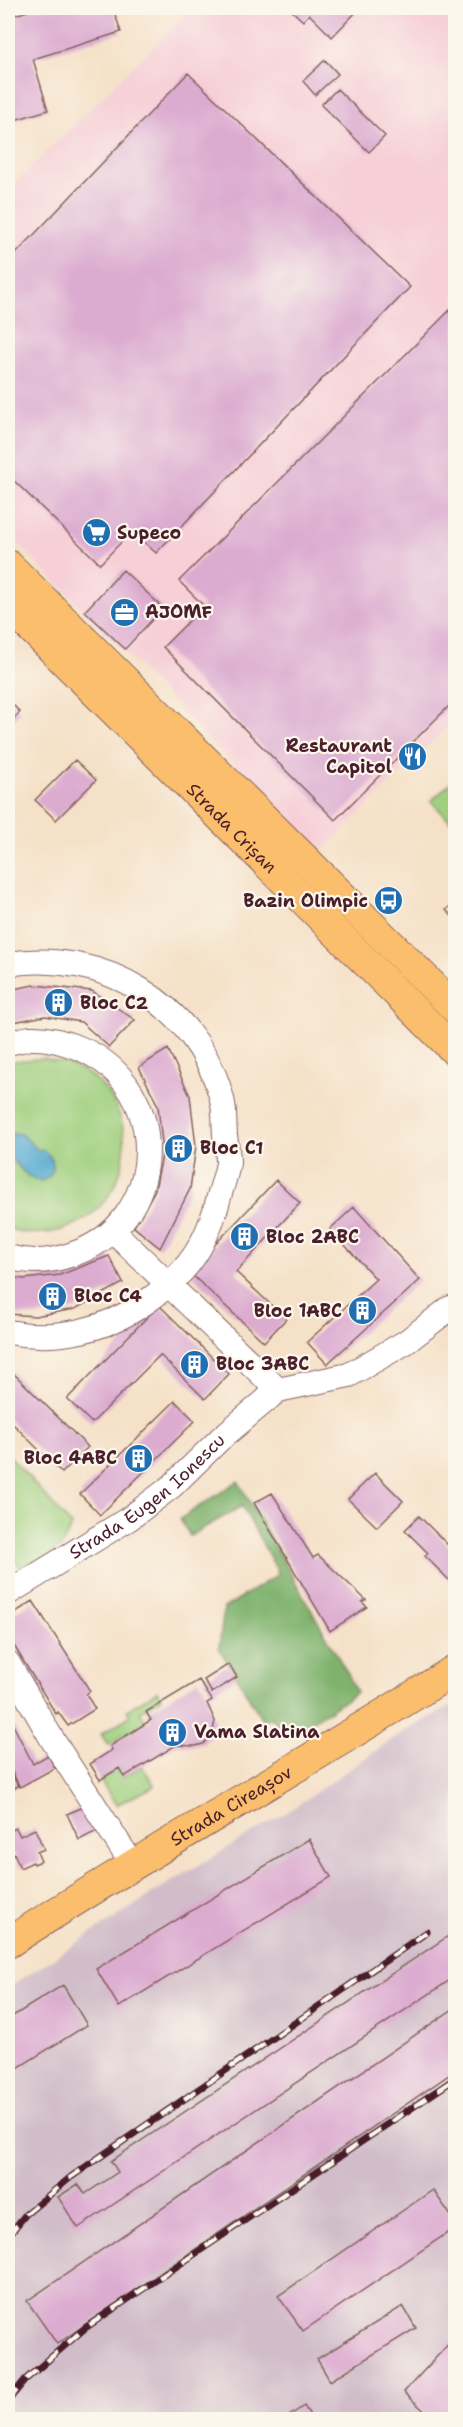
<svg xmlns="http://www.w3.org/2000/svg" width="463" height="2427" font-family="'Shantell Sans',sans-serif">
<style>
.built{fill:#f6cfd7}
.industrial{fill:#d1bdc9}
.green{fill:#9fcf7e;stroke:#747754;stroke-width:1.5}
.forest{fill:#7fb26d;stroke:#64684c;stroke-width:1.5}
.water{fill:#56aad1;stroke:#50647e;stroke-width:1.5}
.building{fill:#dcacd0}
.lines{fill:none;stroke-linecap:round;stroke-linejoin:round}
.minor-casing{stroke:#866362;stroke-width:26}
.major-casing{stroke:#866362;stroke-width:32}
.minor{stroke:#fff;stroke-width:24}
.major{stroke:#fabe6d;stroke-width:30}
.rail-casing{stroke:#4a1f2b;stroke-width:7}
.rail{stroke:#fbf7ec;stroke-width:4.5;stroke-dasharray:14;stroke-linecap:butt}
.labels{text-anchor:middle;stroke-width:4.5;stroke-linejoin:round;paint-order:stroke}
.poi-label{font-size:18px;font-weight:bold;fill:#4a1f2b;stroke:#fbf7ec;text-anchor:start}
.street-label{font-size:18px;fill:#4a1f2b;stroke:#fbf7ec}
</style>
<rect width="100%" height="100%" fill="#fbf7ec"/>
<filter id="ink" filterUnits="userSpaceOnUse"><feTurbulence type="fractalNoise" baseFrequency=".0167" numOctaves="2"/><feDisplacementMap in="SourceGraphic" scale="12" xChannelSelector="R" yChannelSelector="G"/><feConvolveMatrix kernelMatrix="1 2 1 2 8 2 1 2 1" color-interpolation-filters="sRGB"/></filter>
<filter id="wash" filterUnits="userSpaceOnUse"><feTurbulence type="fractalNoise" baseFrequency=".008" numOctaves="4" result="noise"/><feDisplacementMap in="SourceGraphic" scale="24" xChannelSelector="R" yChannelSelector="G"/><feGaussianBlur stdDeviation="1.35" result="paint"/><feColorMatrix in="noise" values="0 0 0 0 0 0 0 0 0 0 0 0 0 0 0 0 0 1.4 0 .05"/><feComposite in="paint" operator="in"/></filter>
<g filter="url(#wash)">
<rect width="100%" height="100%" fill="#f5e1c8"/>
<path class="built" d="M192,8H455V719L320,853L8,533V190Z"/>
<path class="industrial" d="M455,1704V2419L8,2420V1988L158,1890L292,1809L400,1734Z"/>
<path class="green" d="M455,779V826L431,801Z
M44,1058C53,1061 63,1062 71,1065C148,1096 139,1207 61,1230C43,1235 25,1235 8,1228V1065L16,1061Z
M8,1454L72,1526L61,1547L23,1571L8,1551Z
M157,1691L161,1698L140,1711L146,1721L108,1745L101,1734L130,1716L127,1710Z
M142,1766L155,1786L116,1805L100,1780L119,1768L124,1777Z"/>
<path class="forest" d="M238,1481L350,1678L356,1693L285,1739L272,1717L263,1721L219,1648L224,1608L279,1574L242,1506L190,1536L180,1519Z"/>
<path class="water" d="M14,1133L21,1134L39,1151L42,1149C47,1153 53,1158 53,1165C54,1176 43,1184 33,1179C24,1175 15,1162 8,1155V1136Z"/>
<g id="blocks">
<path class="building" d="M38,8H113L121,32L33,59L48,110L8,122V17Z
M289,8H360L332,37L309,14L303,21Z
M325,60L338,74L315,95L303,81Z
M188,73L410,287L156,553L132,531L100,564L8,475V262Z
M337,89L385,136L369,152L321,105Z
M456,304V699L335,820L163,647L204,606L179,581Z
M123,570L163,608L125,649L85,611Z
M8,700L20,712L8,725Z
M75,760L96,780L56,820L35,800Z
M456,901V920L446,910Z
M34,985L92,991L135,1020L109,1047L81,1022L45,1016L8,1023V990Z
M168,1049L190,1096L196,1146L190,1189L160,1248L134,1227L155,1190L163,1151L158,1106L139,1067Z
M276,1180L300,1203L236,1272L286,1319L264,1342L189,1272Z
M354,1207L420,1280L327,1364L307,1342L376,1279L330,1229Z
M109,1256L123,1283L75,1309L35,1316L8,1314V1277L24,1279L60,1275Z
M159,1305L229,1374L205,1399L160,1355L92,1423L67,1399Z
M8,1368L88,1447L62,1473L8,1419Z
M175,1401L195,1421L100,1515L80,1494Z
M375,1473L403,1501L377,1527L348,1499Z
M272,1493L313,1558L318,1555L366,1600L362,1602L367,1607L330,1631L254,1503Z
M419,1516L456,1553V1587L425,1556L428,1553L405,1530Z
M33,1601L90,1691L86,1694L95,1709L68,1726L58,1712L56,1714L8,1636V1617Z
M229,1664L237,1677L212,1693L204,1680Z
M199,1680L212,1700L207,1703L215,1721L212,1735L203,1744L195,1746L176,1745L124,1777L119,1768L100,1780L90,1764L112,1750L110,1746L151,1720L146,1712Z
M8,1715L33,1764L48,1755L55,1768L20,1787L8,1764Z
M8,1767L18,1786L8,1792Z
M88,1805L99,1830L79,1840L67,1814Z
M16,1828L20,1836L35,1829L44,1849L37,1852L41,1861L34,1864L33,1862L20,1868L14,1853L8,1856V1832Z
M309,1839L331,1877L119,2007L96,1969Z
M456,1931V1976L78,2228L58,2197L78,2184L85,2194L118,2172L111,2161Z
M63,1985L87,2025L8,2074V2019Z
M456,2007V2070L57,2344L27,2301Z
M433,2190L456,2223V2227L303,2331L278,2296Z
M403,2306L416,2328L330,2381L317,2359Z
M456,2336V2420H434L404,2392Z
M304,2406L313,2420H283Z"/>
</g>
</g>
<g filter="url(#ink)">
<use href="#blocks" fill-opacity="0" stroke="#866362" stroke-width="1.5"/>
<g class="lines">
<defs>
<g id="minor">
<path d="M8,964C102,949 197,1003 222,1099C225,1110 224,1123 225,1135C226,1144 228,1153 228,1162C227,1172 223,1183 220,1193C207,1245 189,1272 146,1302C105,1331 56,1341 8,1332"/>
<path d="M8,1043C15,1042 23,1039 30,1038C47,1037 64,1042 79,1048C174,1087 168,1225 70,1255C50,1262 28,1263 8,1257"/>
<path d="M113,1231L278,1390"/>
<path id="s1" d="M8,1593L130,1518L172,1486L220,1439L278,1390L349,1375L406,1342L450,1308L456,1309"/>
<path d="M8,1663L52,1739L132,1864"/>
</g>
<g id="major">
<path d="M8,565L456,1009"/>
<path id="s2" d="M8,605L456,1052"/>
<path id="s3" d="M8,1943C155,1848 308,1763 456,1669"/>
</g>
</defs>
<use href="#minor" class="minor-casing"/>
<use href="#major" class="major-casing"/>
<use href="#minor" class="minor"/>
<use href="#major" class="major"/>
<defs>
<path id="rail" d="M8,2236L26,2214L71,2177L427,1932
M8,2401L25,2380L85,2328L456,2078"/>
</defs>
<use href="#rail" class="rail-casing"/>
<use href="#rail" class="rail"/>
</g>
</g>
<defs>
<symbol id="supermarket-disc" viewBox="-11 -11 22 22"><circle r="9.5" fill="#1f6fb2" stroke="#fbf7ec"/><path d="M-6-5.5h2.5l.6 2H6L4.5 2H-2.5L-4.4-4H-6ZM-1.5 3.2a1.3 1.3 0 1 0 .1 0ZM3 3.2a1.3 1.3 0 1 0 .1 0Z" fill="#fff"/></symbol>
<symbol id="office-disc" viewBox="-11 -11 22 22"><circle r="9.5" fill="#1f6fb2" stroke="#fbf7ec"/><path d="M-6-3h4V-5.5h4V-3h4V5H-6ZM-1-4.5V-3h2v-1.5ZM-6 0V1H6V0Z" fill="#fff"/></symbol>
<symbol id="restaurant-disc" viewBox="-11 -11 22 22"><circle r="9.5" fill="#1f6fb2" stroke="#fbf7ec"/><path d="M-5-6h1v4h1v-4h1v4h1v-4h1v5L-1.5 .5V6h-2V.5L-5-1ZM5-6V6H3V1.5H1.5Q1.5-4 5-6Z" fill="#fff"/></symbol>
<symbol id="bus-disc" viewBox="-11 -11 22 22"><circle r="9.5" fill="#1f6fb2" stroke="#fbf7ec"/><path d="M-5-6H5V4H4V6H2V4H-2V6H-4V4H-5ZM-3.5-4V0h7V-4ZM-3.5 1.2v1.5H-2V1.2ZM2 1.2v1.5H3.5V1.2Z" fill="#fff"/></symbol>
<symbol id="building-disc" viewBox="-11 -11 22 22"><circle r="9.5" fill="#1f6fb2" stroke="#fbf7ec"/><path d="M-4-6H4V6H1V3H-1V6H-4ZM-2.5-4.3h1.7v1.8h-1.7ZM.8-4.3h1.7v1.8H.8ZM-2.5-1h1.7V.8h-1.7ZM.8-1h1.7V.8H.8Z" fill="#fff"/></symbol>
</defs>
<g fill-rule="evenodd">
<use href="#supermarket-disc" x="80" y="516" width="33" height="33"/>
<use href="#office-disc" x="108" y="596" width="33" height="33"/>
<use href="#restaurant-disc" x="396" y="740" width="33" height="33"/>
<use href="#bus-disc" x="372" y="884" width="33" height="33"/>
<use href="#building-disc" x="42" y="986" width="33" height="33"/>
<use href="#building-disc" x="162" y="1132" width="33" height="33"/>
<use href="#building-disc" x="228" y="1220" width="33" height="33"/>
<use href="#building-disc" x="36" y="1280" width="33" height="33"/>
<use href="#building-disc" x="346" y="1294" width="33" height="33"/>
<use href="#building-disc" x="178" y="1348" width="33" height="33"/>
<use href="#building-disc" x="122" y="1442" width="33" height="33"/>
<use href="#building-disc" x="156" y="1716" width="33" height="33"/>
</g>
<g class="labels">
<g class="poi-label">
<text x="117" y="539">Supeco</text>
<text x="145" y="618">AJOMF</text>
<text x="392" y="752" text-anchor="end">Restaurant<tspan x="392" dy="21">Capitol</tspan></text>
<text x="368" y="907" text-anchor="end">Bazin Olimpic</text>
<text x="80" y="1009">Bloc C2</text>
<text x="200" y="1154">Bloc C1</text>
<text x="266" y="1243">Bloc 2ABC</text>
<text x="74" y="1302">Bloc C4</text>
<text x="342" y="1317" text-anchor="end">Bloc 1ABC</text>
<text x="216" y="1370">Bloc 3ABC</text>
<text x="117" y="1464" text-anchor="end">Bloc 4ABC</text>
<text x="194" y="1738">Vama Slatina</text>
</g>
<g class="street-label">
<text dy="6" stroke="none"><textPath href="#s2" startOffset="316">Strada Crișan</textPath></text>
<text dy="6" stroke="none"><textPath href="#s1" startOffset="170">Strada Eugen Ionescu</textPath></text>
<text dy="6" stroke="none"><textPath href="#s3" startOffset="262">Strada Cireașov</textPath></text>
</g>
</g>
<rect width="463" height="2427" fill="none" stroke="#fbf7ec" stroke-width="30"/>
</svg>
